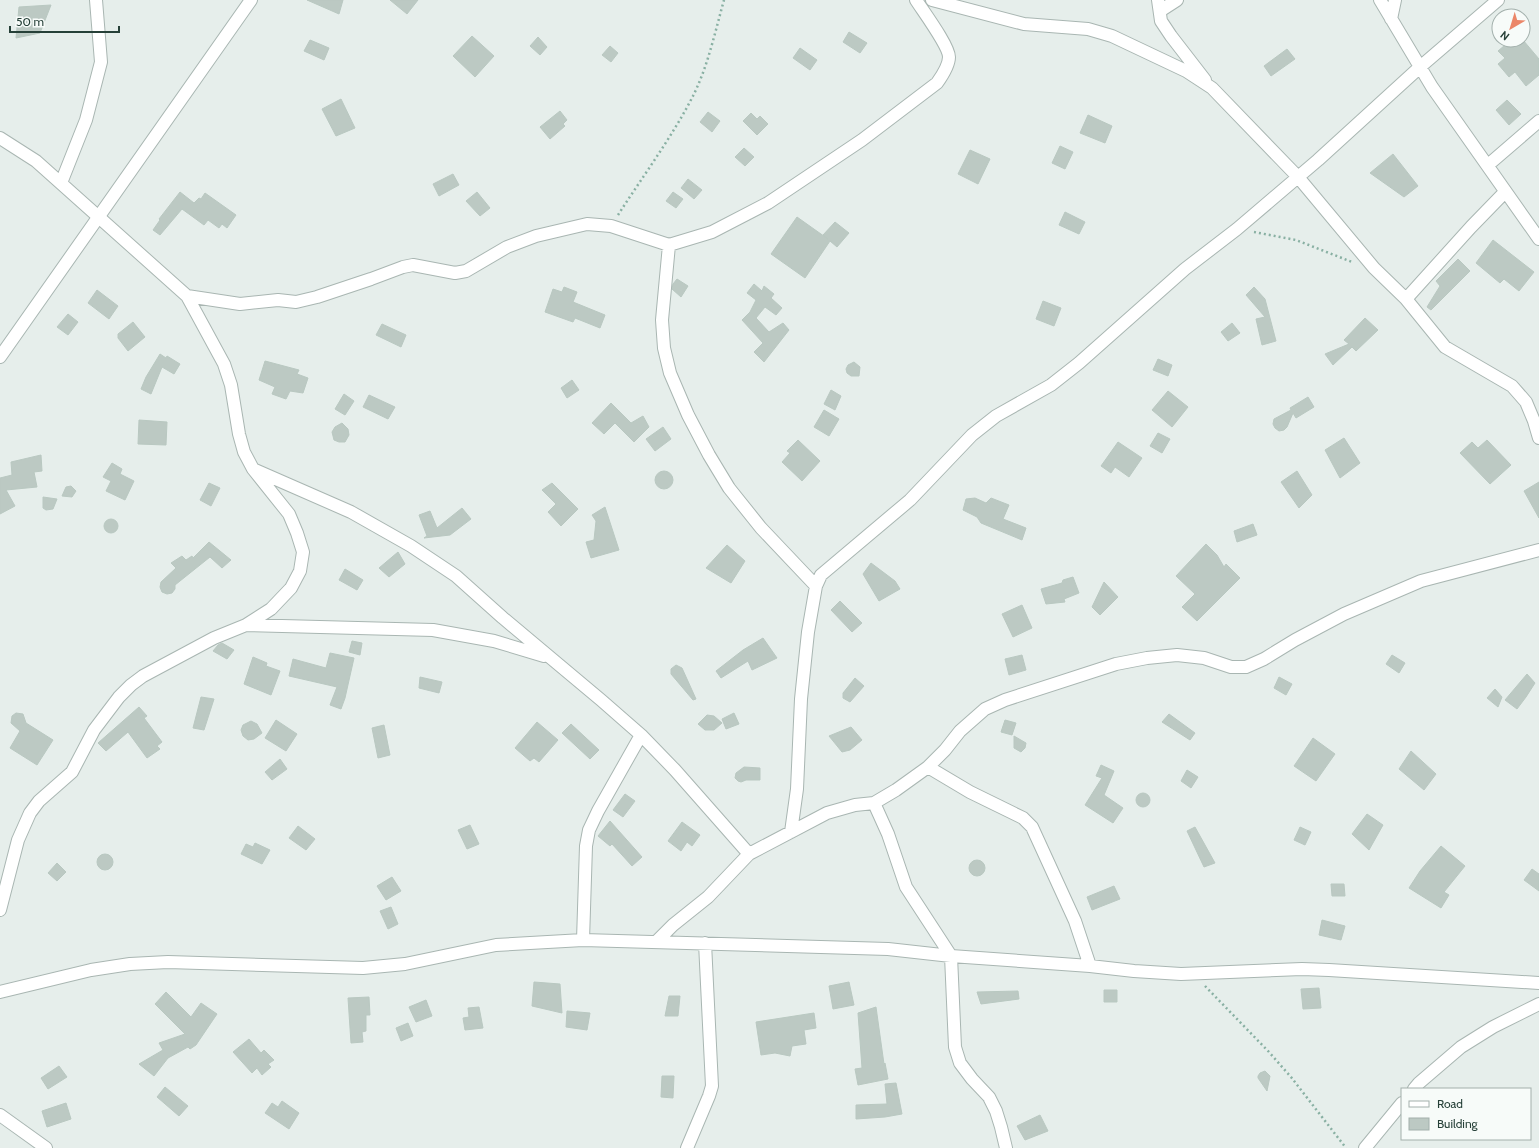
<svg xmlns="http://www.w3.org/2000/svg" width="1539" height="1148" font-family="Cabin,sans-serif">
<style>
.building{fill:#bcc9c3;stroke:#b9c8c1}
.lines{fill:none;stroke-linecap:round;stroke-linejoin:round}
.minor-casing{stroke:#a9b6b2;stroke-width:14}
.tertiary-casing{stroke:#a9b6b2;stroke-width:14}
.path{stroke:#89b0a3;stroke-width:2.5;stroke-dasharray:2 3;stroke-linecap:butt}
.minor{stroke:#fff;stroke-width:12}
.tertiary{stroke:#fff;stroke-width:12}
</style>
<rect width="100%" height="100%" fill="#e6eeeb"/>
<path class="building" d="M307,0H343L339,14Z
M390,0H418L407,14Z
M51,5L40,33L16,38L19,7Z
M849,32L867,43L860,53L843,42Z
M472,36L494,56L475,77L453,56Z
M538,37L547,47L540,55L530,46Z
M310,40L329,48L324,60L304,51Z
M1511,40L1517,45L1523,40L1539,59V75L1526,86L1515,72L1509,77L1498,64L1505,58L1498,51Z
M610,46L618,53L611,62L602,55Z
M800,48L817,60L810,70L793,58Z
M1287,49L1295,59L1271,76L1264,66Z
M341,99L355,128L336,136L322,109Z
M1507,100L1521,114L1509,125L1496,110Z
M560,111L567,120L563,124L565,126L550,139L540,127Z
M708,112L720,121L712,132L700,122Z
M751,113L757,119L760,116L768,124L757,135L743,121Z
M1088,115L1112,126L1105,143L1080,133Z
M1060,146L1073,152L1065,169L1052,163Z
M744,148L754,157L745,166L735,157Z
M970,150L990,159L978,184L958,174Z
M1393,154L1418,186L1404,197L1370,173Z
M453,174L459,185L439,196L433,184Z
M688,179L702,190L694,199L681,188Z
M180,192L194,203L199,198L201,199L205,193L236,215L227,228L222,224L219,228L208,220L204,225L182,209L160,235L153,230L160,220L159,219Z
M477,192L490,208L480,216L466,201Z
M673,192L683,199L676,208L666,201Z
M1065,212L1085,222L1079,234L1059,225Z
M797,217L828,239L823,235L835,222L849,233L837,247L830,241L805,278L771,254Z
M1493,240L1534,272L1519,291L1504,279L1500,283L1476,263Z
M1458,259L1470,271L1431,310L1427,307L1440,286L1436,281Z
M677,279L688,286L681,297L672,289L673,284Z
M754,284L762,291L764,286L774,294L771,298L782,308L776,315L765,307L756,318L769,332L783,323L789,330L764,362L754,352L763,343L742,320L750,312L756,300L747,293Z
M564,287L577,292L573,302L605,315L600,328L575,318L573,322L545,312L553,289L562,292Z
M1254,287L1265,299L1276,341L1262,345L1256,319L1265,317L1246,295Z
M97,290L118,306L109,319L88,303Z
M1043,301L1061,308L1054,326L1036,319Z
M68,314L78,322L68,335L57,327Z
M1365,318L1378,330L1356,351L1352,347L1333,365L1325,354L1349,344L1344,340Z
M133,322L145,337L128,351L118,338V334Z
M1232,323L1240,333L1228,341L1221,332Z
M382,324L406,335L401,347L376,335Z
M160,354L166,358L167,356L180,364L174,374L162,367L151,394L141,389L146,377Z
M1158,359L1172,365L1168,376L1153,370Z
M265,361L299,370L297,374L308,378L303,393L290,391L286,399L272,394L275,387L259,380Z
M854,362L860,367L859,376H851L847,373L846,369L848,365Z
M572,380L579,390L567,398L561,388Z
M831,390L841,396L835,410L824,404Z
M1168,391L1188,407L1172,427L1152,410Z
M344,394L354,401L345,415L335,409Z
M369,395L395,407L388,419L363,407Z
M1308,397L1314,407L1296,418L1293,413L1287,427L1284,430L1279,431L1275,428L1273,424L1274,419L1291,410L1290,408Z
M611,403L631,423L643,416L649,427L634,442L615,423L604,434L592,423Z
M824,410L839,419L829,436L814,427Z
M139,420L167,422L166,445L138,444Z
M342,423L348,429L349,435L345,442H339L334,440L332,432L335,427Z
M663,427L671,439L655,451L646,439Z
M1158,433L1170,439L1162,453L1150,446Z
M1344,438L1360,463L1340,478L1325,450Z
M798,440L820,461L802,481L782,462L790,453L787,451Z
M1487,440L1511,465L1490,484L1460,453L1472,442L1478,448Z
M1118,442L1142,458L1129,477L1115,467L1111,473L1101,466Z
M41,455L42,471L34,472L37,487L6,490L15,506L0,514V478L12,475L11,462Z
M112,463L122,469L120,474L134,481L125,500L106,491L111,481L103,477Z
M1297,471L1312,495L1299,508L1281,482Z
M655 480a9 9 0 1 1 18 0a9 9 0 1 1-18 0Z
M1539,482V518L1524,491Z
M209,483L220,488L211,506L200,500Z
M552,483L578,509L561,526L548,512L556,504L542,490Z
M71,486L76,491L72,497L62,496L66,487Z
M43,497L57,499L53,509L46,510L43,508Z
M975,498L986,503L991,498L1009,505L1003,519L1026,528L1022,540L981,523L977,517L963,510L966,499Z
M605,507L619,550L591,558L586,542L594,540L596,521L592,515Z
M462,508L471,519L450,535L424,538L427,536L419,515L430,511L437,528Z
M104 526a7 7 0 1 1 14 0a7 7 0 1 1-14 0Z
M1253,524L1257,535L1237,542L1234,531Z
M209,542L231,560L222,568L210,557L175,585V589L172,593L167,594L162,592L160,587L161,582L176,568L171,563L182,556L186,560L192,556L193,558Z
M1206,544L1217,555L1224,567L1226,564L1240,578L1197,621L1182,607L1195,594L1176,576Z
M727,545L745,561L731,583L706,568Z
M398,552L405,564L389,577L379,568Z
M871,563L895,581L900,589L879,601L863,574Z
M345,569L363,580L357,590L339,580Z
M1073,577L1079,593L1064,599L1065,602L1046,604L1041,589L1062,583L1063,580Z
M1104,582L1118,597L1100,615L1092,607Z
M840,601L862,623L852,632L831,610Z
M1022,605L1032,628L1013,637L1002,614Z
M763,638L777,658L752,670L748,661L721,678L716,671L743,650Z
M352,641L362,643L360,655L349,652Z
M222,643L234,650L227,659L213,651L218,645Z
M330,653L354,658L345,698L341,709L330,705L337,687L289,676L293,659L326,668Z
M1022,655L1026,670L1009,675L1005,659Z
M1392,655L1405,663L1399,673L1386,664Z
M253,657L267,663L266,666L280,671L271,695L244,684Z
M676,665L682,668L696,699L693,700L671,674V669Z
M1527,674L1535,683L1526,697L1517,709L1505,700Z
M420,677L442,682L439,693L419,688Z
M1279,677L1292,684L1286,695L1274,688Z
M855,678L864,686L850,702L843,698V693Z
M1495,689L1502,697L1498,707L1487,698Z
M201,697L214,699L204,730L193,728Z
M139,707L147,716L144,718L162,742L157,746L160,749L147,758L128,732L106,751L98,743Z
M16,713L23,714L26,723L53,740L37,765L10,748L20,731L11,723L12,716Z
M734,713L739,724L726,729L722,719Z
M1169,714L1195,733L1190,740L1162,722Z
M707,715L714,716L722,723L714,730H705L698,724Z
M276,720L297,734L286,751L265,738Z
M1005,720L1016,723L1012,735L1001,732Z
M251,721L257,724L262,733L254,739L248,740L243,736L241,730L243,725Z
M537,722L558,740L539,762L534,758L530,761L515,748Z
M571,724L599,750L590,759L562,733Z
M384,725L390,755L378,758L372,728Z
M851,727L862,740L850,750L842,752L829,736Z
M1014,736L1026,743L1025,748L1021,752L1014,748Z
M1313,738L1335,754L1316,781L1294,766Z
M1411,751L1436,774L1424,790L1399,769Z
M280,759L287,769L272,780L265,772Z
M1101,765L1114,771L1104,795L1123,808L1113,823L1085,805L1102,778L1096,776Z
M744,767L760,768V780H746L741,782L738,781L735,778L736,773Z
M1187,770L1198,777L1191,788L1181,781Z
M1136 800a7 7 0 1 1 14 0a7 7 0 1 1-14 0Z
M625,794L635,801L623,817L613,810Z
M1367,814L1383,825L1369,850L1352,834Z
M610,821L642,857L632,866L612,844L610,846L598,836Z
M682,822L700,835L692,846L687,842L681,851L668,841Z
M470,825L479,844L467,849L458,830Z
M298,826L315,839L306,850L289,838Z
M1195,827L1215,863L1204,867L1187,831Z
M1300,827L1311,832L1305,845L1294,840Z
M255,843L270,850L262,864L241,854L246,844L253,847Z
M1441,846L1465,866L1444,892L1449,895L1441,908L1409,888L1420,871Z
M97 862a8 8 0 1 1 16 0a8 8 0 1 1-16 0Z
M969 868a8 8 0 1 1 16 0a8 8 0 1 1-16 0Z
M57,863L66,872L57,881L48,873Z
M1532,869L1539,874V891L1524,880Z
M392,877L401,891L386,900L377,886Z
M1331,884H1344L1345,896H1332Z
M1114,886L1120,899L1092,910L1087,897Z
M391,907L398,924L388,929L380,911Z
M1322,920L1345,926L1341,940L1319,935Z
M534,982L560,984L562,1013L532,1006Z
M849,982L854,1005L833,1009L829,986Z
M1319,988L1321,1008L1303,1009L1301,989Z
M1104,990H1117V1002H1104Z
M1018,991L1019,999L981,1004L977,992Z
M166,992L191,1017L201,1003L217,1014L196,1045L190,1049L188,1047L168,1058L154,1076L139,1064L163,1050L159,1043L185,1034L155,1004Z
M669,996H680L678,1016H665Z
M369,997L370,1015H366V1031L362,1032L363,1042L351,1043L348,998Z
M426,1000L432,1016L416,1022L409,1007Z
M479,1007L483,1028L465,1030L463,1018L469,1017L468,1008Z
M876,1007L884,1064L885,1063L888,1079L858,1085L855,1069L862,1068L858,1013Z
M567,1011L590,1013L587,1030L566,1027Z
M814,1013L816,1028L804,1030L806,1044L792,1046L790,1056L775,1053L761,1055L756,1022Z
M408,1023L413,1036L401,1041L396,1028Z
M249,1039L261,1053L264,1050L274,1060L268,1064L271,1067L262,1075L257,1068L252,1073L233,1052Z
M59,1066L67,1077L48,1089L41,1078Z
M1265,1071L1270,1076L1267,1091L1258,1078V1076L1260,1073Z
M662,1076H674L673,1098L661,1097Z
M896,1083L902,1114L885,1117L856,1119V1105L887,1104L885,1084Z
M165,1087L188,1106L179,1116L157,1097Z
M282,1101L299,1113L289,1129L265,1113L272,1103L278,1107Z
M66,1103L71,1119L47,1127L42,1111Z
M1040,1115L1048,1131L1025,1140L1017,1126Z"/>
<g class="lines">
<defs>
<path id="minor" d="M932,0L1024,24L1088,29L1112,36L1186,71L1212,88L1298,177L1374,268L1406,299L1445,347L1512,386L1526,402L1534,421L1539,438
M1158,0L1161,21L1171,36L1205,80
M1380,0L1432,87L1539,239
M1160,11L1177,0
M1391,19L1395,0
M0,138L36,161L187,296L224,364L231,385L239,434L244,452L253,469L289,514L297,533L303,552L300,571L291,588L271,609L246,625L214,638L143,676L131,685L119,697L94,730L72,772L39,801L30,813L18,840L0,910
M1488,165L1539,121
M61,183L86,120L101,62L96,0
M669,245L662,320L664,348L670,373L688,415L709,455L729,488L761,528L816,586
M187,296L240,304L278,300L296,302L317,297L371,279L403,267L413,265L455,273L466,271L507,247L536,236L587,224L611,226L669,245L712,232L768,203L862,140L937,83C942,76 949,66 949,57C949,46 923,11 916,0
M1406,299L1471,227L1505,192
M255,470L351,512L411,546L456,576L503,618L601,700L641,735L675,770L749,854
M246,625L433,630L494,641L544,656
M928,767L970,792L1023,818L1032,827L1075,921L1090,966
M874,803L888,834L906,887L951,956L955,1047L960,1063L972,1079L989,1097L996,1111L1001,1127L1006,1148
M791,832L797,789L801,699L808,632L816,586L821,575L910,500L972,435L996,416L1051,385L1079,363L1185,269L1237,229L1318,160L1420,67L1498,0
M583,940L586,846L589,830L598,811L641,735
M657,941L673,925L708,897L749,854L827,813L855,805L874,803L896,790L928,767L945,750L960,731L985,709L1005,700L1116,664L1147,658L1177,655L1204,658L1231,667H1246L1264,659L1295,640L1344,614L1421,581L1539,550
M0,992L91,970L130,964L168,962L363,968L405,964L496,945L583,940L888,949L951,956L1090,966L1134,971L1181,974L1302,969L1329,970L1539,983
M1414,1089L1419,1083L1461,1047L1493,1027L1539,1004
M0,1115L46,1148
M687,1148L709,1096L712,1086L705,943
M1365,1148L1402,1103"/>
<path id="tertiary" d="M0,357L251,0"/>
</defs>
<use href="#minor" class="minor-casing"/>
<use href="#tertiary" class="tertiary-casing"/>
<path class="path" d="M618,215C643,176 672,137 693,96C708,66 715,32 724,0
M1254,232L1296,240L1352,262
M1205,986L1269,1052L1291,1077L1346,1148"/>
<use href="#minor" class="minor"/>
<use href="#tertiary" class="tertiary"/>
</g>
<rect x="1401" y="1088" width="130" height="52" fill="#f7fbf9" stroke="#a3b0ac"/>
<rect x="1409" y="1101" width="20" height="6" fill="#ffffff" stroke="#a3b0ac"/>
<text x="1437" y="1108" font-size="12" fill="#264038">Road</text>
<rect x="1409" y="1118" width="20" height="12" fill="#bcc9c3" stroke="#a3b0ac"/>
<text x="1437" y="1128" font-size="12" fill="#264038">Building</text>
<g transform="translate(1511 28) rotate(218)"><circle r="19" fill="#f7fbf9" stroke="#a3b0ac"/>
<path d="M0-3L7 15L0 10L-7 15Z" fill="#eb8668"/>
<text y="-6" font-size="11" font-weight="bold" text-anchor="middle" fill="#264038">N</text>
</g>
<path d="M10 26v6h109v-6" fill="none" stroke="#264038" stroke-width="2"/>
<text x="16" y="26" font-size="12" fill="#264038" stroke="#f7fbf9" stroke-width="3" paint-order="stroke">50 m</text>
</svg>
